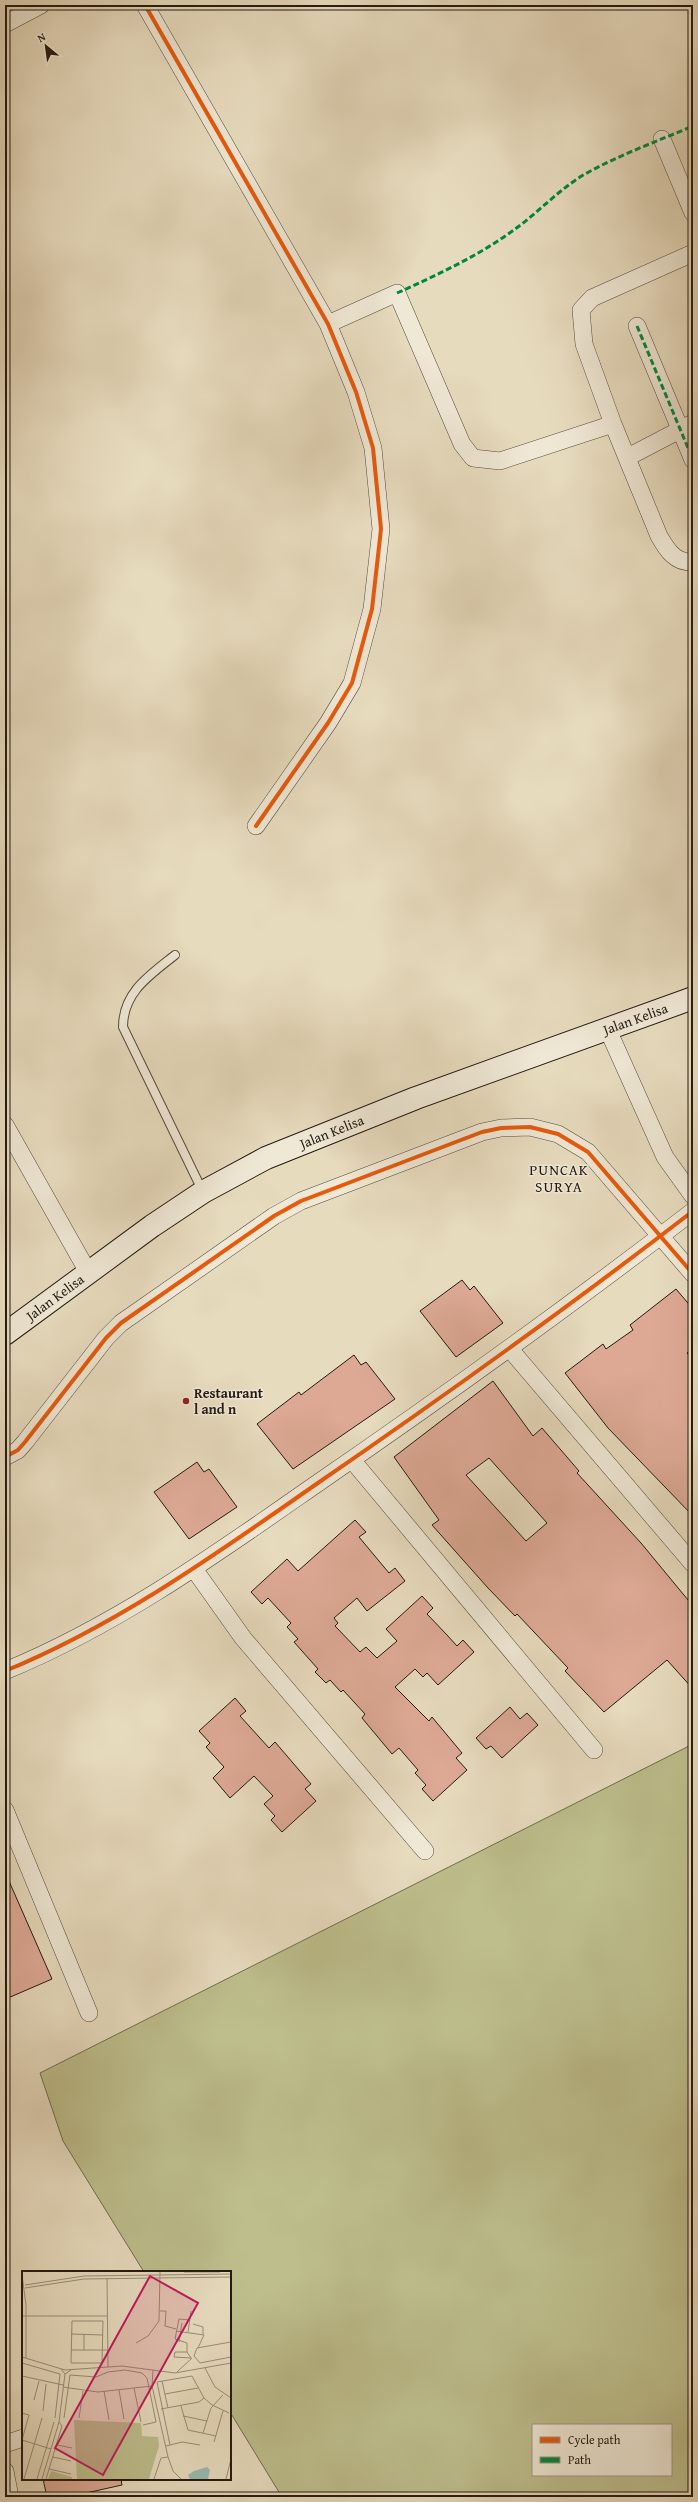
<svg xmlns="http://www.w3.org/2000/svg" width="698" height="2502" font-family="'Gentium Book Plus',serif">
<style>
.green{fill:#bdbe8c;stroke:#706c4f;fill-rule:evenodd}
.building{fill:#dda995;stroke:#241a12;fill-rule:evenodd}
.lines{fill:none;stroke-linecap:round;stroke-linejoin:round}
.lane-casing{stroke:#554a3d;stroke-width:10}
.street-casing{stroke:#554a3d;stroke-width:18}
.secondary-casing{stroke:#241a12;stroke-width:24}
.lane{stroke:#efe8d5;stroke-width:8}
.street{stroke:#efe8d5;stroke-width:17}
.secondary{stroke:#efe8d5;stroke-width:22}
.quiet{stroke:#00873e;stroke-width:3;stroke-dasharray:6 3;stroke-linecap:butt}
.cycleway-casing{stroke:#efe8d5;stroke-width:6}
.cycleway{stroke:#e8590c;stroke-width:4}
.poi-dot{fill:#8f2418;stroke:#efe8d5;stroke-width:1.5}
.labels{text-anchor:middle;stroke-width:3;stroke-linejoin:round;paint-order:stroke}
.street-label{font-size:14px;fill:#241a12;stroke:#efe8d5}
.poi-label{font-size:14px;font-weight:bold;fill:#241a12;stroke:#efe8d5;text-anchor:start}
.neighbourhood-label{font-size:15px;letter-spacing:1px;fill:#241a12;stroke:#efe8d5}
.inset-road{fill:none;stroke:#998e79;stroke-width:1}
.view{fill:#c2185b;fill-opacity:0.15;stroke:#c2185b;stroke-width:2}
.inset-edge{fill:none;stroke:#241a12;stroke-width:2}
</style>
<rect width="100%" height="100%" fill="#e7dbbe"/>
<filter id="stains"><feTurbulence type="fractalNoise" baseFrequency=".005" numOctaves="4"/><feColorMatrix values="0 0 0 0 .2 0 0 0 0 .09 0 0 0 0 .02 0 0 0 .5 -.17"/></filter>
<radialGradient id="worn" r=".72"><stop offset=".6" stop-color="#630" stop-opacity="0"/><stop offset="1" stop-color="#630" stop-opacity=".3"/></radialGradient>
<path class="green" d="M693,1744V2497H282L230,2412V2272H144L63,2141L40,2073ZM533,2425H671V2475H533Z"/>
<path class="building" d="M462,1280L470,1290L474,1286L503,1323L456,1357L420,1311Z
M676,1289L693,1309V1348L687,1353L693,1360V1516L608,1428L565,1373L603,1344L606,1349L633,1330L630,1325Z
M354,1355L361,1365L366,1362L395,1399L293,1469L257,1424L299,1392L301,1395Z
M493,1381L533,1436L542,1428L579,1471L577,1473L641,1543L693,1606V1689L667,1660L604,1712L565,1671L568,1668L517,1614L515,1616L488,1588L432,1525L439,1520L394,1457ZM489,1458L547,1523L526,1541L466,1475Z
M197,1462L204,1472L209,1469L237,1507L189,1539L154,1492Z
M355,1520L366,1532L359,1537L389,1573L395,1568L405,1581L367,1611L357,1598L334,1618L338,1623L335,1626L360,1652L366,1647L377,1658L397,1641L386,1629L422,1596L433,1608L427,1614L447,1635L457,1646L463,1640L474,1652L438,1685L427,1673L423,1677L415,1669L395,1687L429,1721L432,1717L462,1753L456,1758L467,1770L433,1801L422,1789L426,1785L415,1773L418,1770L399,1748L392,1754L362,1718L365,1714L343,1690L341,1692L330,1680L326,1683L315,1672L318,1669L294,1642L298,1639L287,1627L291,1623L268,1598L262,1604L251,1592L287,1559L298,1571Z
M235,1698L246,1711L240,1716L269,1748L275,1742L311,1784L305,1789L316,1801L282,1832L271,1820L275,1816L264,1804L273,1796L254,1776L230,1798L213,1778L224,1767L206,1747L210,1743L199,1731Z
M510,1707L520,1719L527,1713L538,1725L502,1758L491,1746L486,1749L476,1738Z
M5,1872L52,1979L8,1998L5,1990Z
M43,2479H121L122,2485L68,2497H47Z"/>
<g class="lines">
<defs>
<path id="lane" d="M175,955C150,975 123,992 123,1027L203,1192"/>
<path id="street" d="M145,5L328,324L356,392L373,448L381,529L372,609L352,683L328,723L256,826
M5,24L41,5
M662,139L693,213
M693,253L592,298L581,310L584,344L613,424L659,536C667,550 675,563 693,562
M328,324L397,293L462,444L473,458L500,461L613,424
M637,326L693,460
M628,457L693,423
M608,1030L665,1157L693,1196
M5,1125L88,1272
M509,1348L693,1564
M5,1457L18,1450L25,1442L106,1338L121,1323L274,1216L301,1201L482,1132L501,1128L530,1127L558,1134L588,1152L693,1274
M352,1460L594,1750
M194,1569L243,1638L425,1851
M5,1671C117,1625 216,1554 315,1485C443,1397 570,1306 693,1211
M5,1810L89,2013
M5,2444L23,2438
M5,2471L10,2497"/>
<g id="secondary">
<path id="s1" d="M5,1334L152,1226L203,1192L266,1158L416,1098L693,998"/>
</g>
</defs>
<use href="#lane" class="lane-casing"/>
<use href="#street" class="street-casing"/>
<use href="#secondary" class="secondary-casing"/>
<use href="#lane" class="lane"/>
<use href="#street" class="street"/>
<use href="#secondary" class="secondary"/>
<path class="quiet" d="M397,293C437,275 476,257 511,232C537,214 558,190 585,174C619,155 658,141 693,126
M637,326L693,460"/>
<defs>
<path id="cycleway" d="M145,5L328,324L356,392L373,448L381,529L372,609L352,683L328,723L256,826
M5,1457L18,1450L25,1442L106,1338L121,1323L274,1216L301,1201L482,1132L501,1128L530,1127L558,1134L588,1152L693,1274
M5,1671C117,1625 216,1554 315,1485C443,1397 570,1306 693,1211"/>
</defs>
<use href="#cycleway" class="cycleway-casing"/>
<use href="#cycleway" class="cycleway"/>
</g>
<circle class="poi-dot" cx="186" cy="1401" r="4"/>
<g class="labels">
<g class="street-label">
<text dy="5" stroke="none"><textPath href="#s1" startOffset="710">Jalan Kelisa</textPath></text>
<text dy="5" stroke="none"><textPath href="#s1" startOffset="386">Jalan Kelisa</textPath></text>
<text dy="5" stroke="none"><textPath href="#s1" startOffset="62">Jalan Kelisa</textPath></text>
</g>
<g class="poi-label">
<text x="194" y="1398">Restaurant<tspan x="194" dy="16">l and n</tspan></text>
</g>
<g class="neighbourhood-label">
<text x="559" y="1175">PUNCAK<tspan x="559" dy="17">SURYA</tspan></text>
</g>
</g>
<g transform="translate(22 2271)">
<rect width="209" height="209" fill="#e7dbbe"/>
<path d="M52,149L119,152L120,165L136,166L137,175L127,208H55ZM29,200L50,206V208H26Z" fill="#bdbe8c"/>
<path d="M185,196L188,199L186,208H168L166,204L172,200Z" fill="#97bbb3"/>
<path class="inset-road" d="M162,1H198M0,4L4,34V87M85,7L86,96M3,14L62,5L209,3M3,17L62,8L209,6M138,40H144L143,55L154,58M0,45H85M168,49L157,48L153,68L165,72V81L169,87M50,50H81L80,92H49ZM171,53L181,56V64M154,60L182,64L176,77M166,61L169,40M49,63L81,64M157,71L160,52M209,71L175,77L172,85L178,92L209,86M114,72L126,65L137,50L138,1M49,79H86M62,79V63M165,81H153L152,86L169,87M0,86L43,99L100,95L153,102L209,92M0,92L38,103L33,147M183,97L193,116L209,127M39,98L43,103L49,99M131,99L130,115L146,186L151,200L159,208M155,101L170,87M0,105L41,114M140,110L146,137M41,116L76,121L130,115M112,117L119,151M97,119L102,148M82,120L87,149M143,123L176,117M12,129L17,110M159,135L166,159L194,165M139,138L177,131L182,127M21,140L24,113M0,142L7,144L0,169M161,145L185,150M42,147L48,104L74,106L86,101L103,99L120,102L125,107L134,151L121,154M57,147L61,120M181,162L189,137L201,124M0,169L29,178M192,171L201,140M35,174L50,177M148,174L135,111L170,105L182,127L190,134L207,142M144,175L160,171L178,174M31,186L49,190M27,198L49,203M2,208L20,147M15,208L32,151M20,208L37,151L43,103M24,208L40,155L37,151M132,208L139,187L146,186M204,208L209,188"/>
<path class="view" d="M128,5L176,32L81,204L33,177Z"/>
<rect width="209" height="209" class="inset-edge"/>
</g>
<rect width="698" height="2502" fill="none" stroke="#e7dbbe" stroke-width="20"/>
<rect x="6" y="6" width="686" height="2490" fill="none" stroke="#241a12" stroke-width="2"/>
<rect x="10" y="10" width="678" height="2482" fill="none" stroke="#241a12"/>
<rect x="532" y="2424" width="140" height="52" fill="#efe8d5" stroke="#9e9687"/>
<rect x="540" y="2437" width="20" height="6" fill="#e8590c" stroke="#9e9687"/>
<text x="568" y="2444" font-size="12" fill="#241a12">Cycle path</text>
<rect x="540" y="2457" width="20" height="6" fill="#00873e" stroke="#9e9687"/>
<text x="568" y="2464" font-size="12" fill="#241a12">Path</text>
<g transform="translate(46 46) rotate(331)" stroke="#efe8d5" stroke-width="3" paint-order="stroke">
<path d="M0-3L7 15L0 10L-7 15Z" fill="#241a12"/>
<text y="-6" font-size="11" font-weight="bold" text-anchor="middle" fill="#241a12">N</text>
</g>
<rect width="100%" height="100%" filter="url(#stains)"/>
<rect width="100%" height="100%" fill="url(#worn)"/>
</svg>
